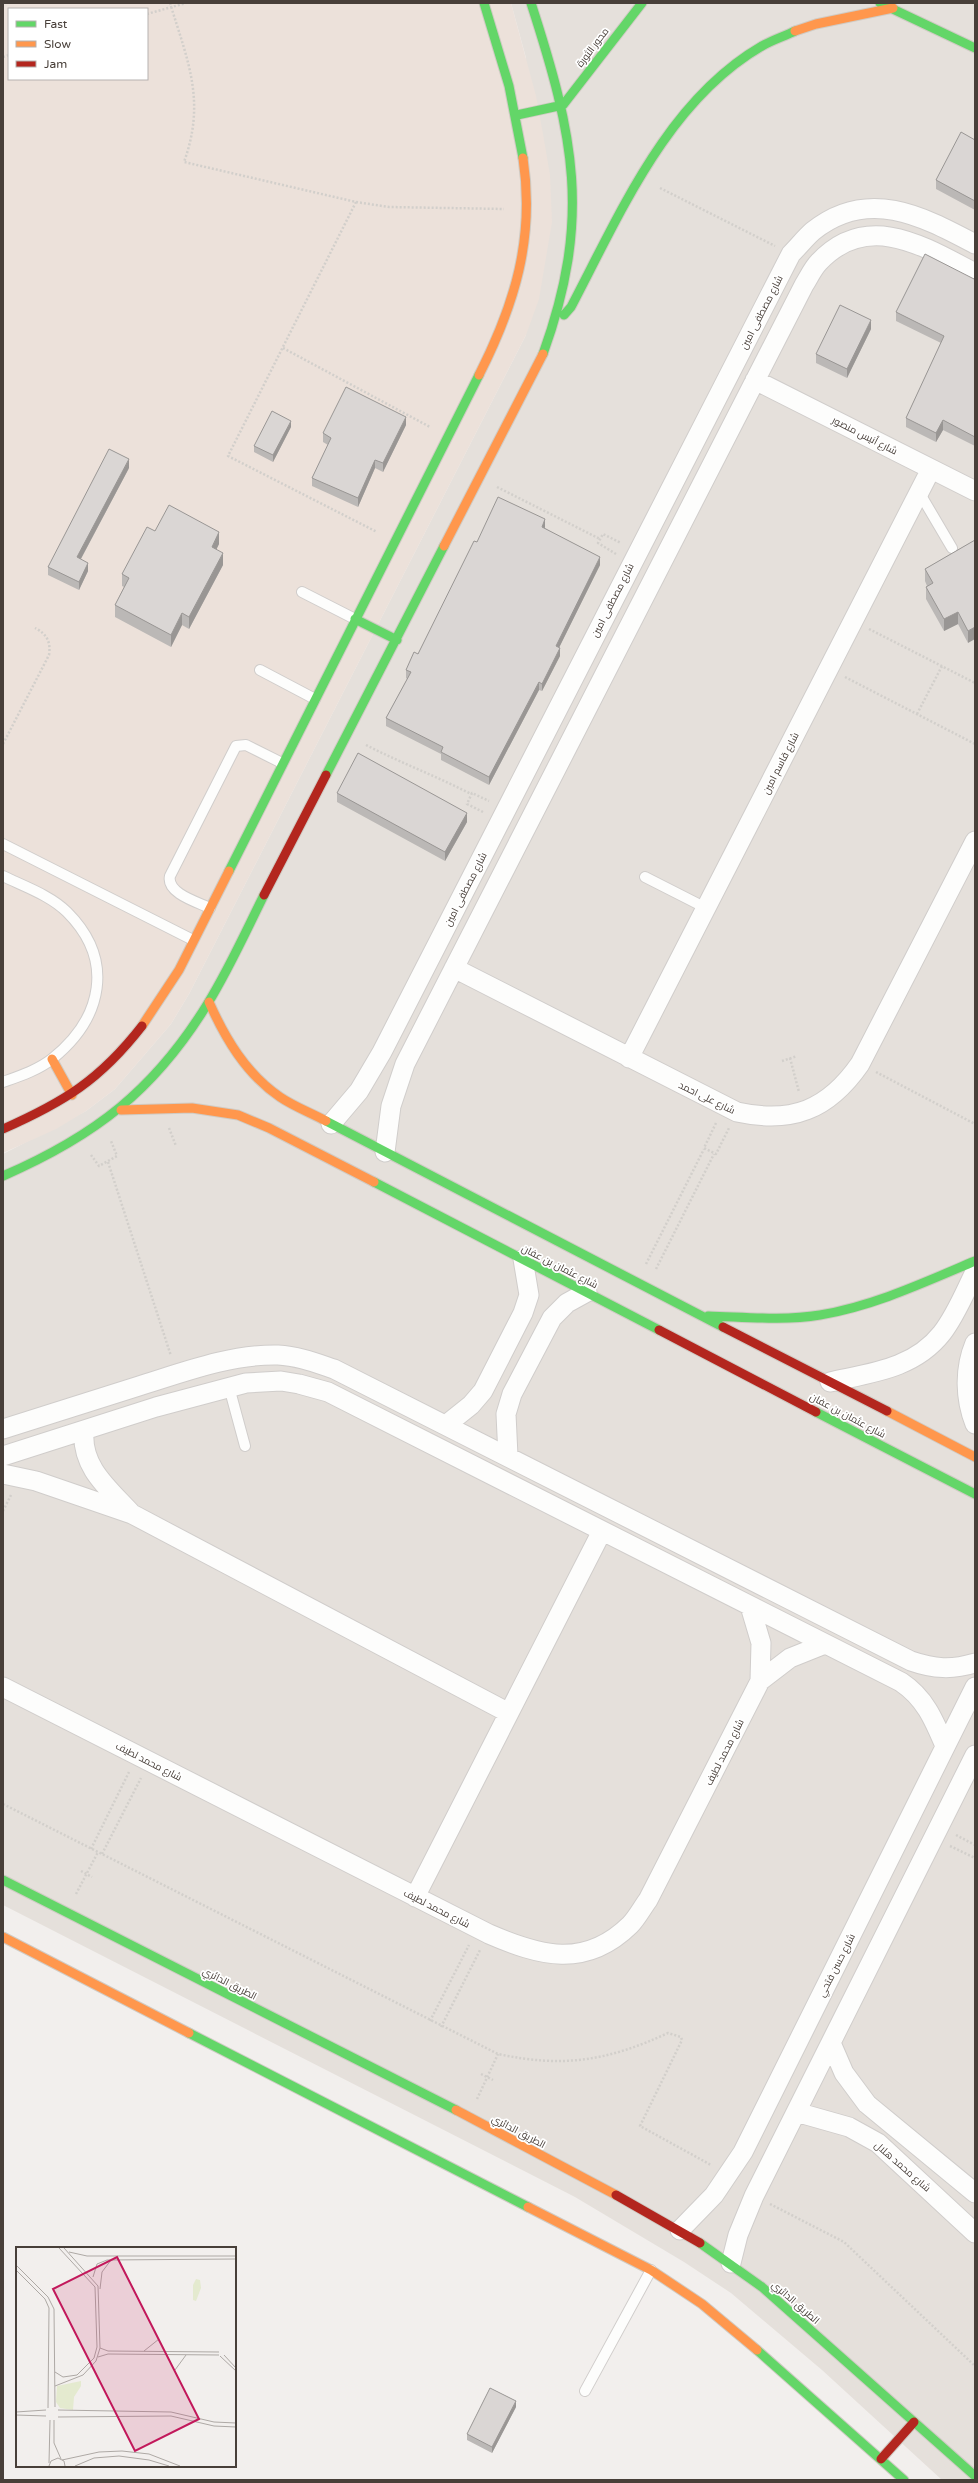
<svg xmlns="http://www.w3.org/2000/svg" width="978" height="2483" font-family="'Varela Round',Cairo,sans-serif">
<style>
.residential{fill:#e5e0db}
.commercial{fill:#ece1da;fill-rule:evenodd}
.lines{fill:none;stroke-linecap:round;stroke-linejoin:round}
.lane-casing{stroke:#d0cdcb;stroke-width:12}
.street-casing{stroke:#d0cdcb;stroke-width:21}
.fast-casing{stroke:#d0cbc4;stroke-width:11}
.slow-casing{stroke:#d0cbc4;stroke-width:11}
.jam-casing{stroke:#d0cbc4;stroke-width:11}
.path{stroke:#d2cfcb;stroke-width:2.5;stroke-dasharray:2 2;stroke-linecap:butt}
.lane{stroke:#fdfdfc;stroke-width:10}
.street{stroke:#fdfdfc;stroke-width:19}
.fast{stroke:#63d668;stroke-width:9}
.slow{stroke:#ff974d;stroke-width:9}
.jam{stroke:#b3261e;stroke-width:9}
.wall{fill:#bbb8b6}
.shaded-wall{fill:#999694}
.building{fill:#dad6d4;stroke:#999694}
.labels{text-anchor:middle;stroke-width:3.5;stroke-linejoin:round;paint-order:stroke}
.street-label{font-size:10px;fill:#483f39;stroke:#fff}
.inset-road{fill:none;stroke:#aea9a5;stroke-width:1}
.view{fill:#c2185b;fill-opacity:0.15;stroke:#c2185b;stroke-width:2}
.inset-edge{fill:none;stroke:#483f39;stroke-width:2}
</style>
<rect width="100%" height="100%" fill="#f2efed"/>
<path class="residential" d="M511,3H975V2480H942L822,2370L731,2293L684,2262L575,2197L3,1905V1154L86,1111L115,1089L171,1024L189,994L526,335V58Z"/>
<path class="commercial" d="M3,3H511L536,96L543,134L550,175L552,222L539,299L526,335L189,994L171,1024L115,1089L86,1111L56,1129L3,1153ZM9,9H147V79H9Z"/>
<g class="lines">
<defs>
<path id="lane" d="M919,492L952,548
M302,592L355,619
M260,670L315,699
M3,844L193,940
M3,876C23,886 50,895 67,912C115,960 103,1018 52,1059C38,1070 20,1076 3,1082
M645,877L706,908
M210,908C197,902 166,893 170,876L236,746L246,745L282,763
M229,1387L245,1446
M585,2391L651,2270"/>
<path id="street" d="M755,380L975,491
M454,968L737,1112C792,1124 828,1110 860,1064L975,841
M629,1058L931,469
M331,1124L359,1091L382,1052L791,254C798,247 805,238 813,231C868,187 922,216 975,244
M385,1152L391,1106L405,1064L804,285C809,277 813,268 819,262C868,210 925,247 975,273
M975,1343C964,1369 965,1399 975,1424
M830,1382C870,1373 914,1369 942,1333C956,1315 965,1292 975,1272
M446,1425L471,1405L483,1391L523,1313L529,1295L523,1259
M3,1429C48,1415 94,1400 139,1386C184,1372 231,1354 278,1355C298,1356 316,1363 334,1369L911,1661C934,1669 952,1670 975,1663
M84,1431C81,1467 108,1488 131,1513
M3,1456L156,1407L246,1383L281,1381L299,1384L328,1392L901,1682C925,1698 934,1720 945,1746
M508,1456L506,1414L512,1394L552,1318L567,1303L587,1292
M3,1474L36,1481L132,1514L509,1713
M760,1681L790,1658L825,1644
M3,1687L489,1934C540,1956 585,1969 630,1925C637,1918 642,1908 648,1900L760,1681L761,1643L750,1606
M415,1897L602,1531
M831,2043L844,2073L867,2104L975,2193
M796,2112L849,2127L878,2143L975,2233
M680,2230L714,2195L743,2152L975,1687
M731,2263L738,2235L754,2196L975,1755"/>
<path id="fast" d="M484,3L509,86L523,158
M531,3C574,136 592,218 543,354
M880,3L975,48
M517,115L563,105L642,3
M564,315L571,307C620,214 667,101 762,46C772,40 785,36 795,31
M355,619L397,640
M326,775L444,546
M229,871L479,375
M326,1121L723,1327
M3,1176C95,1136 155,1090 208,1003C229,969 246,931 264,895
M374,1182L659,1330
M708,1316C745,1317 783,1321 820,1315C874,1306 925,1282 975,1261
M816,1412L975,1494
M3,1880L456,2110
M189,2033L528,2207
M700,2243L762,2287L975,2476
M757,2350L904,2480"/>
<path id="slow" d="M795,31L816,24L893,8
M479,375C515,304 535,238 523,158
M444,546L543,354
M209,1002C225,1038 246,1074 280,1097C293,1106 311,1113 326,1121
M142,1026L179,970L229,871
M52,1059L72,1095
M121,1110L192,1108L238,1115L269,1128L374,1182
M887,1411L975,1457
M3,1937L189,2033
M456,2110L616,2195
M528,2207L651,2270L702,2304L757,2350"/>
<path id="jam" d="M264,895L326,775
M3,1129C64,1102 100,1080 142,1026
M723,1327L887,1411
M659,1330L816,1412
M616,2195L700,2243
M881,2459L914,2422"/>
</defs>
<use href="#lane" class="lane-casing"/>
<use href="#street" class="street-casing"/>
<use href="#fast" class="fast-casing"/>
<use href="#slow" class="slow-casing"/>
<use href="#jam" class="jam-casing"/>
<path class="path" d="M170,3C188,62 206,101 184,162L356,202L389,207L504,209
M147,14L186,3
M3,57L9,55
M660,188L775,246
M356,202L228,456L377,532
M283,348L430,427
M497,487L600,539
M616,554L598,543L603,534L621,543
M869,629L975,683
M845,677L975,744
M917,714L942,666
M3,744L49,655C51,642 47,634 35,628
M366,745C401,763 436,776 471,794
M483,812L467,804L472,793L489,801
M790,1058L799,1092
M782,1061L797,1056
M876,1072L975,1124
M716,1123L704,1148L716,1154L729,1128
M169,1128L176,1146
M91,1155L99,1166L117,1156L111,1141
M108,1162L171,1356
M646,1264L704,1149
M656,1269L714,1154
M3,1511L11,1495
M3,1804L498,2054C564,2068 607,2061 668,2033L681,2037L682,2040L640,2126L711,2165
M956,1835L975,1845
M950,1846L975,1858
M91,1849L129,1772
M102,1854L141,1778
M81,1871L92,1877
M76,1894L98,1852
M430,2021L469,1945
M441,2027L480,1950
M481,2074L493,2080
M477,2099L498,2054
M770,2204L844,2242L975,2366"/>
<use href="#lane" class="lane"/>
<use href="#street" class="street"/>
<use href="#fast" class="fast"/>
<use href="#slow" class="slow"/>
<use href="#jam" class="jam"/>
</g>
<path class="wall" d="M975,140V210L936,189V180Z
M975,276V446L943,430L936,442L906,427V418L941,343L896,321V312L974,279Z
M871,329L847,378L816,363V354Z
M406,425L383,472L375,468L358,507L312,486V478L328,445L323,442V433Z
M291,427L273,462L254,452V446Z
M129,468L81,559L88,571L79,590L48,575V567Z
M545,527V528L600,565L559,647L560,656L542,691L539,690L489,785L441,760V754L386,726V718L407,679L406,678V670L418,654L477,542Z
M155,531L219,544L216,549L223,565L189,629L182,625L171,647L115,617V605L124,587L122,586V574Z
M975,540L968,643L958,624L944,631L926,599V587L927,586L925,581V569Z
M337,793L467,822L445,861L337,802Z
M516,2407L492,2453L467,2440V2434Z"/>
<path class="shaded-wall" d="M871,320V329L847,378V369Z
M406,417V425L383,472V463Z
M943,420V430L936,442V433Z
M291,421V427L273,462V455Z
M129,459V468L77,566V557Z
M375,460V468L358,507V498Z
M545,519V527L542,535V527Z
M219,532V544L212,559V547Z
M223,553V565L189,629V617Z
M600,557V565L556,654V646Z
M88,563V571L79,590V582Z
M958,612V624L944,631V619Z
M182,613V625L171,647V635Z
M975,627V639L968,643V631Z
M560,648V656L542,691V684Z
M539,682V690L489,785V777Z
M467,813V822L445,861V852Z
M516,2401V2407L492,2453V2447Z"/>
<path class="building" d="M961,132L975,140V201L936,180Z
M925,254L974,279L975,276V437L943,420L936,433L906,418L944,336L896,312Z
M840,305L871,320L847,369L816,354Z
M346,387L406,417L383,463L375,460L358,498L312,478L331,438L323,433Z
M272,411L291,421L273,455L254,446Z
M109,449L129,459L77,557L88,563L79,582L48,567Z
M498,497L545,519L542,527L600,557L556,646L560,648L542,684L539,682L489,777L441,752L443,747L386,718L411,672L406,670L414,652L418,654L474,541L477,542Z
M169,505L219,532L212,547L223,553L189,617L182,613L171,635L115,605L129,578L122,574L147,527L155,531Z
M975,540V627L968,631L958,612L944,619L926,587L933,583L925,569Z
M358,753L467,813L445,852L337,793Z
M490,2388L516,2401L492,2447L467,2434Z"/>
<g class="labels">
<g class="street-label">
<text transform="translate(592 47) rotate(-53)" y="4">محور الثورة</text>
<text transform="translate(761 312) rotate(-63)" y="4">شارع مصطفى امين</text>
<text transform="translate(865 435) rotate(27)" y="4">شارع أنيس منصور</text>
<text transform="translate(612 600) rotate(-63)" y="4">شارع مصطفى امين</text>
<text transform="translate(780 763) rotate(-63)" y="4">شارع قاسم امين</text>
<text transform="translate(465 889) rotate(-63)" y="4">شارع مصطفى امين</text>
<text transform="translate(707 1097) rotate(26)" y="4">شارع على احمد</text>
<text transform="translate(560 1266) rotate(27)" y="4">شارع عثمان بن عفان</text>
<text transform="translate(848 1415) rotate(28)" y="4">شارع عثمان بن عفان</text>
<text transform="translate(724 1752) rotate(-63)" y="4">شارع محمد لطيف</text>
<text transform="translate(149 1761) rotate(27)" y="4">شارع محمد لطيف</text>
<text transform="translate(437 1908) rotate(27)" y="4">شارع محمد لطيف</text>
<text transform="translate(836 1965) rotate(-63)" y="4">شارع حسن فتحي</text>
<text transform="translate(230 1983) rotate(27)" y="4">الطريق الدائري</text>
<text transform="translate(519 2131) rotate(28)" y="4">الطريق الدائري</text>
<text transform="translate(903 2166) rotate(41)" y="4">شارع محمد هلال</text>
<text transform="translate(796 2302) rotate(41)" y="4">الطريق الدائري</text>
</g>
</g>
<g transform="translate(16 2247)">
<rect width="220" height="220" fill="#f2efed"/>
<path d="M180,32L184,33L185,41L180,54L177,53V38ZM65,134V139L58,150L57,163L44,161L40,155L41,139Z" fill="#e4eacf"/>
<path class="inset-road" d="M53,5L71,9H220M0,18L32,50L38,62L39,160M0,23L29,52L33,61L32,161M77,30L81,17L91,13L220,12M84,42L86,25L95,13M84,101L92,104L203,105M128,104L143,92M208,108L220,121M204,109L220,124M82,110L92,107L203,108M159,123L170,108M39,125L47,130L61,128L78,111L81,100L79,40L43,1M39,139L67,128L80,114L84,101L82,39L48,1M42,163L155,165L198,175L220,176M0,165L30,163M0,168L30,169M42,170L155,169L198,179L220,180M38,173V196L45,212M46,213L83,205L106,204L133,207L164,219M33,216L34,173M33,219L35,214L42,211L48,214L49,219M59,219L78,211L103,209L133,213L153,219"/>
<path class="view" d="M101,10L183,172L119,204L37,42Z"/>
<rect width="220" height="220" class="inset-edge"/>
</g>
<rect width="978" height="2483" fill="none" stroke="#483f39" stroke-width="8"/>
<rect x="8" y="8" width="140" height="72" fill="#ffffff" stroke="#b6b2b0"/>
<rect x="16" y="21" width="20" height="6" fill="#63d668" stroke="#b6b2b0"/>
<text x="44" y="28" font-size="12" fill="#483f39">Fast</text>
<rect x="16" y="41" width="20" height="6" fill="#ff974d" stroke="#b6b2b0"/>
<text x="44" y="48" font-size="12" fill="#483f39">Slow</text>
<rect x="16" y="61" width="20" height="6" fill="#b3261e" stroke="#b6b2b0"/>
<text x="44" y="68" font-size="12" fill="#483f39">Jam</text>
</svg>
